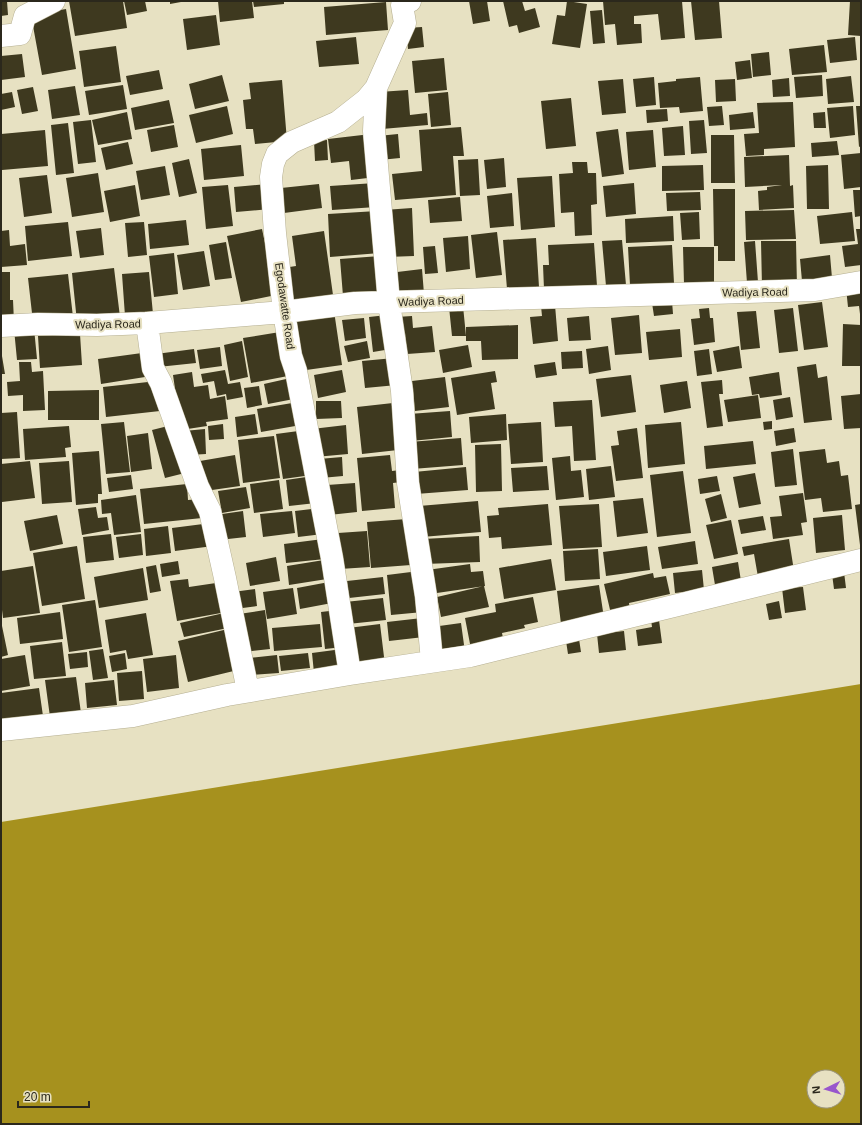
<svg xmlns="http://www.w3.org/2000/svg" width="862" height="1125" font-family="Arial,sans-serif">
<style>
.water{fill:#a6911e;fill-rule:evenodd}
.building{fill:#3e391f}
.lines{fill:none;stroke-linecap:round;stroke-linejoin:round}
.minor-casing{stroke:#b5af91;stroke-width:23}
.minor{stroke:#fff;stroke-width:22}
.labels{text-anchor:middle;stroke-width:4;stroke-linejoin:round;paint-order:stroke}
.street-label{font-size:11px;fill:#2b281c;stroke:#e7e1c2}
</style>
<rect width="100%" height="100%" fill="#e7e1c2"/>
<path class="water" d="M861,684V1124H1V822ZM814,1077H838V1101H814Z"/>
<path class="building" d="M1,1H7L8,15L1,16Z
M69,1H123L127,28L75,36Z
M124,1H145L147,11L127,15Z
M170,1H181V2L170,4Z
M218,1H252L254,18L220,22Z
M253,1H284V4L254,7Z
M469,1H487L490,21L473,24Z
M503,1H522L525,11L535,8L540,27L519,33L517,25L509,27Z
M567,1L587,4L580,48L552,44L557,15L565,16Z
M603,1H682L685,38L661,40L658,14L634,16V24H641L642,43L617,45L615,24L605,25Z
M691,1H719L722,38L695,40Z
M850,1H861V36L848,35Z
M386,2L388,30L326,35L324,7Z
M66,9L76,69L42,75L31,15Z
M602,10L605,43L593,44L590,11Z
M216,15L220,45L187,50L183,19Z
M422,27L424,47L408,49L406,28Z
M356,37L359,64L319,67L316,41Z
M855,37L857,60L830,63L827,40Z
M824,45L827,72L792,75L789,49Z
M116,46L121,82L84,87L79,51Z
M769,52L771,75L753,77L751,54Z
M22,54L25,77L1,80V56Z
M444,58L447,90L415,93L412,61Z
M750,60L752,78L737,80L735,62Z
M159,70L163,89L130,95L126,76Z
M222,75L229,101L195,109L189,84Z
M822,75L823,96L796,98L794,77Z
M851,76L854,102L828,104L826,79Z
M654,77L656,105L636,107L633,79Z
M700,77L703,111L680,113L679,107L660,108L658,83L676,81V79Z
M789,78L790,96L773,97L772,80Z
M623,79L626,113L602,115L598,81Z
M735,79L736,101L716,102L715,80Z
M282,80L287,141L255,144L253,129H246L243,100L251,99L249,83Z
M123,85L127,109L89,115L85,91Z
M75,86L80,115L52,119L48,90Z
M33,87L38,111L22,114L17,90Z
M408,90L410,115L427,113L428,125L382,129L379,92Z
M12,92L15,107L1,110V94Z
M448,92L451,125L431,127L428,94Z
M571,98L576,146L546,149L541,101Z
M169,100L174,123L135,130L131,108Z
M793,102L795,147L764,149V155L746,156L744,134L759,133L757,103Z
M227,106L233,134L196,143L189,115Z
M722,106L724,125L709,126L707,107Z
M853,106L855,135L830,138L827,108Z
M856,106H861V146L859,147Z
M667,109L668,121L647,123L646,110Z
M127,112L132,139L98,145L92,120Z
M753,112L755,128L730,130L729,115Z
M825,112L826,128H814L813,113Z
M91,120L96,162L78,164L73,122Z
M704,120L707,153L691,154L689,121Z
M68,123L74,173L56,175L51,125Z
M174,125L178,147L151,152L147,130Z
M683,126L685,155L664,156L662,128Z
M461,127L464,156H453L456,195L395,200L392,174L422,171L419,130Z
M618,129L624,174L602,177L596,132Z
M45,130L48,166L2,170L1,134Z
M653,130L656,167L629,170L626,132Z
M371,134L376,177L351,180L349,161L331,163L328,139Z
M398,134L400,158L380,160L378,136Z
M711,135H734L735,183H711Z
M327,140L328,160L315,161L314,141Z
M837,141L839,155L812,157L811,143Z
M128,142L133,164L106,170L101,148Z
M241,145L244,176L204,180L201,149Z
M861,153V187L844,189L841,155Z
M789,155L790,186L793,185L794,208L759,210L758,191L767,190V187L782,185L745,187L744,157Z
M504,158L506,187L487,189L484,160Z
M189,159L197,193L179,197L172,163Z
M478,159L480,195L460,196L458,160Z
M572,162H587L588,173H596L597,204L591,205L592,235L575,236L574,212L561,213L559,174L573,173Z
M703,165L704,190L662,191V166Z
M828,165L829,209H807L806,166Z
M165,166L170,195L141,200L136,171Z
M98,173L104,212L72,217L66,178Z
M47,175L52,213L24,217L19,178Z
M552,176L555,227L521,230L517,178Z
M375,183L376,207L332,210L330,186Z
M634,183L636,214L606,217L603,186Z
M267,184L270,209L236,212L234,187Z
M319,184L322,208L284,213L281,188Z
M135,185L140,216L110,222L104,191Z
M228,185L233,226L206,229L202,187Z
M713,189H735V261H718V246H714Z
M853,190H861V216L855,217Z
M700,192L701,210L667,211L666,193Z
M512,193L514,226L490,228L487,196Z
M460,197L462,221L430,223L428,200Z
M412,208L414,256L387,257L384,210Z
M794,210L796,239L746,240L745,211Z
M377,211L380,253L330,257L328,214Z
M699,212L700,239L682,240L680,213Z
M852,212L855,241L820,244L817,216Z
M673,216L674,241L626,243L625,219Z
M186,220L189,245L150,249L148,224Z
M68,222L72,256L28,261L25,226Z
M144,222L147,255L128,257L125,223Z
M101,228L104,255L80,258L76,231Z
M262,229L276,295L241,302L227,236Z
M856,229H861V265L845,267L842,246L858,244Z
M9,230L10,246L25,244L27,265L1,267V231Z
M324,231L333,295L288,302L283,268L296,266L292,236Z
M497,232L502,275L476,278L471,235Z
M468,236L470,269L446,272L443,238Z
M536,238L539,287L507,289L503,240Z
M622,240L626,285L606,286L602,241Z
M755,241L758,282L747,283L744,242Z
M761,241H796L797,286L762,287Z
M226,242L232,278L215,280L209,245Z
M594,243L597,286L544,289L543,265H549L548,245Z
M672,245L674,283L630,285L628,247Z
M435,246L438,273L425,274L423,247Z
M683,247H714V284H684Z
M204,251L210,286L183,290L177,255Z
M174,253L178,294L154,297L149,256Z
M830,255L832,278L802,281L800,259Z
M380,256L383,293L343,296L340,259Z
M114,268L120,317L77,322L72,273Z
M422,269L424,294L392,298L389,273Z
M1,272H10V300H13L14,322H1Z
M149,272L153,314L125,316L122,274Z
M68,274L73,317L33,322L28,278Z
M861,286V314H860L859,306L848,307L846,288Z
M672,301L673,314L654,316L652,303Z
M822,302L828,347L804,350L798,305Z
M555,305L558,341L533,344L530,317L542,316L541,306Z
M463,306L466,336H452L449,307Z
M709,308L710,318H713L715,342L694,345L691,319L700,318L699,309Z
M793,308L798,351L779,353L774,310Z
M334,311L342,365L299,371L292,317Z
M756,311L760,348L741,350L737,312Z
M387,315L391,349L373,352L369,317Z
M639,315L642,353L615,355L611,318Z
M412,316L413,328L432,326L435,352L407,354L405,333H397L396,317Z
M589,316L591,340L569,341L567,318Z
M364,318L366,338L345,341L342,320Z
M843,324L861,325V366H842Z
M518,325V359L482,360L481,341H466V327Z
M34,328L37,359L17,360L14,329Z
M680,329L682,357L649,360L646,332Z
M280,332L288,376L251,383L243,338Z
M80,334L82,365L40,368L38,336Z
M242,341L248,377L230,381L224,345Z
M367,341L370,358L348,362L344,346Z
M468,345L472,367L443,373L439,350Z
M608,346L611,370L589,374L586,349Z
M739,346L742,368L717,372L713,351Z
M220,347L222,366L200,369L197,350Z
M194,349L196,363L158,367L156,354Z
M709,349L712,374L697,376L694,351Z
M1,350L5,374H1Z
M582,351L583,368L562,369L561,352Z
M142,353L145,377L101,384L98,359Z
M394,358L397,385L365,388L362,361Z
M19,362H31L32,372L43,371L45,410L23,411V395L8,396L7,382L20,381Z
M555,362L557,375L536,378L534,365Z
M816,364L818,378L827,376L832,420L804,423L797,367Z
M225,370L228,384L240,382L243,397L227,400L226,394L217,396L214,381L203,383L201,374Z
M342,370L346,392L318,398L314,375Z
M495,371L497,382L491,383L495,409L457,415L451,378Z
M192,372L194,387L208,385L210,399L225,396L228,419L206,422L207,426L181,430L173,375Z
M779,372L782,395L760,398L759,394L752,395L749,377Z
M631,375L636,412L601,417L596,379Z
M295,377L299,398L268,404L264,384Z
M445,377L449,407L415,411L412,381Z
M722,380L723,394H719L723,426L707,428L701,382Z
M157,381L160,411L106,417L103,387Z
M687,381L691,408L664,413L660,385Z
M259,386L262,405L247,408L244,388Z
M99,390V420H48V391Z
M861,394V428L844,429L841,396Z
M758,395L761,418L728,422L724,400Z
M790,397L793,417L776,420L773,400Z
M592,400L596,460L574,461L572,426L555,427L553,402Z
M316,401H341L342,418L316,419Z
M298,402L301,425L261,432L257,409Z
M393,403L398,450L362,454L357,407Z
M450,411L452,437L411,441L409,414Z
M17,412L20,458L1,459V413Z
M255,414L258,434L237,437L235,417Z
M506,414L507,440L471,443L469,417Z
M772,421V429L764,430L763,422Z
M124,422L130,472L106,474L101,424Z
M541,422L543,462L511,464L508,424Z
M681,422L685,464L648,468L645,425Z
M223,424L224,439L209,440L208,426Z
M172,425L185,473L165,478L152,430Z
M346,425L348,454L315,457L312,429Z
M69,426L71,447L65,448L66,457L25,460L23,429Z
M637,428L643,478L616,481L611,446L619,445L617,431Z
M794,428L796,442L776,446L774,431Z
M205,429L206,454L189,455L184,431Z
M306,430L312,475L283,479L276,434Z
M148,433L152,469L131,472L127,436Z
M274,436L280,478L243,483L238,440Z
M461,438L463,465L412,469L409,442Z
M753,441L756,464L706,469L704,446Z
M501,444L502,491L476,492L475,445Z
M793,449L797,485L775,487L771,452Z
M825,449L827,463L839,461L841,476L848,475L852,509L823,512L821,498L805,500L799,452Z
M99,451L102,494H98V503L76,505L72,453Z
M235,455L240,486L205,491L200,461Z
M390,455L392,471L400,470L401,482L393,483L395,508L362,511L357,458Z
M570,456L571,471L581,470L584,497L556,500L552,458Z
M342,457L343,476L321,478L319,459Z
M30,461L35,498L2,502L1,464Z
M69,461L72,502L42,504L39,463Z
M547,466L549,490L513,492L511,468Z
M611,466L615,497L589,500L586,469Z
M466,467L468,490L416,494L414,472Z
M683,471L691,533L657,537L650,475Z
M755,473L761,504L739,508L733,477Z
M131,475L133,489L109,492L107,478Z
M313,476L316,503L289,506L286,480Z
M717,476L720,491L700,494L698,479Z
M279,480L283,509L254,513L250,484Z
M355,483L357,512L329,515L327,485Z
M187,484L188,500L200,499L202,518L144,524L140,489Z
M246,487L250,508L222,513L218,491Z
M803,493L807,522L801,523L803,535L773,539L770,517L782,516L779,496Z
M721,494L727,518L711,522L705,499Z
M136,495L141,532L114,535L111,513L102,514L101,500Z
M643,498L648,533L617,537L613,501Z
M478,501L481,532L422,537L419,506Z
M548,504L552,545L502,549L501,537L489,538L487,516L499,515L498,508Z
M599,504L602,547L563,549L559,506Z
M861,504V545H860L855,505Z
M96,507L98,518L107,517L109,530L82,535L78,509Z
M320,508L323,534L298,537L295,511Z
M243,511L246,537L219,540L215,515Z
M292,511L295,533L263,537L260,514Z
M57,515L63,544L30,551L24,521Z
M842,515L845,550L816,553L813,518Z
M763,516L766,530L741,534L738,520Z
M407,519L411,565L371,568L367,522Z
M731,520L738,554L714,559L706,525Z
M211,523L213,546L175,551L172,528Z
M168,526L171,553L146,556L144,529Z
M367,531L370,567L340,569L338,533Z
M111,534L114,560L86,563L83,537Z
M141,534L143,555L119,558L116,537Z
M479,536L480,562L424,564L423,539Z
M323,539L325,559L286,563L284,544Z
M789,539L794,571L758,577L754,554L744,556L742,547Z
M695,541L698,564L662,569L658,547Z
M77,546L85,599L42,606L33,553Z
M647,546L650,570L606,576L603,552Z
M598,549L600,579L565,581L563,551Z
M276,557L280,581L250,586L246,563Z
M551,559L556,590L504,599L499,568Z
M324,560L327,579L289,585L287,566Z
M178,561L180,574L162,577L160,564Z
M738,562L741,581L715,585L712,567Z
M470,564L471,572L483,571L485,586L430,594L427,570Z
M156,565L161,591L150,593L146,567Z
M33,566L40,613L3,618L1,602V571Z
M143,568L148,600L99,608L94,577Z
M702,570L704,590L675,593L673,573Z
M419,571L423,612L391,615L387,575Z
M844,572L846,588L834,589L832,574Z
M653,573L654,578L666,576L670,594L629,603L630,610L611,614L604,584Z
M383,577L385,594L349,598L347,581Z
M188,579L189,587L216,583L221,613L177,621L170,581Z
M329,582L332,603L300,609L297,588Z
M599,585L604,618L561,624L557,591Z
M484,586L489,607L441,617L437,597Z
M803,587L806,610L785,613L782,588Z
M293,588L297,614L267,619L263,592Z
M255,589L257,606L235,609L233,592Z
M533,597L538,622L524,625L525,628L502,633L504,643L471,649L465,618L496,612L495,604Z
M383,598L386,620L348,624L345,602Z
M95,600L102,647L69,652L62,605Z
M779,601L782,618L769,620L766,604Z
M265,610L270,649L244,652L239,614Z
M338,610L343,647L325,649L321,612Z
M60,612L63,639L20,644L17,618Z
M146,613L153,655L128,659L126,650L110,653L105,620Z
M224,613L228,628L184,637L180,623Z
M422,618L424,637L389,641L387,622Z
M651,620H659L662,643L638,646L636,630L652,627Z
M1,621L8,655L1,657Z
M461,623L465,652L436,657L432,627Z
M320,624L322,647L274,651L272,628Z
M380,624L385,665L354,668L348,628Z
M232,628L242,669L188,682L178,641Z
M624,631L626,650L599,653L597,634Z
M579,639L581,652L568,654L566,641Z
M62,642L66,676L34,679L30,646Z
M103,649L108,678L93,680L89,651Z
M342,649L345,669L314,673L312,653Z
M87,652L88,667L70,669L68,654Z
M125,653L127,669L112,672L109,656Z
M308,653L310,668L281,671L279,656Z
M25,655L30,686L1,691V659Z
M176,655L179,688L147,692L143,659Z
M277,655L279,673L250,675L249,658Z
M142,671L144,699L119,701L117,673Z
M76,677L81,713L50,717L45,680Z
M114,680L117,705L87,708L85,683Z
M39,688L43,716L1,721V693Z"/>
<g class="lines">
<defs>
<path id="minor" d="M1,36L20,34L25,16L54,1
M376,88L374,131L389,303L402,391L408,483L426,596L432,661
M147,323L153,368L161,383L198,487L210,511L225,578L248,691
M1,326L38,324L97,325L147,323L284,312L355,303L815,290L861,282
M350,674L332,558L296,371L291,356L284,312L275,233L271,177L273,164L277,154L292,142L338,122L366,100L376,88L405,23L402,5L410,1
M1,730L133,716L227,695L350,674L470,656L861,560"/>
</defs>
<use href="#minor" class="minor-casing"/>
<use href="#minor" class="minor"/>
</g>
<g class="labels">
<g class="street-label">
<text transform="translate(755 292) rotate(-1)" y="4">Wadiya Road</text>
<text transform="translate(431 301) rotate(-2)" y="4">Wadiya Road</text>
<text transform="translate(285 306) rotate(82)" y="4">Egodawatte Road</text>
<text transform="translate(108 324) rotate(-1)" y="4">Wadiya Road</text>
</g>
</g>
<rect width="862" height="1125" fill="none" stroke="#2b281c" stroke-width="4"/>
<g transform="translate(826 1089) rotate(265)"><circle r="19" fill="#e7e1c2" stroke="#9c9780"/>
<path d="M0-3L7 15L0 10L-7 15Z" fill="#9856cc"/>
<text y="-6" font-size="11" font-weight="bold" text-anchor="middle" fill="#2b281c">N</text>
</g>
<path d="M18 1101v6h71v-6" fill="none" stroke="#2b281c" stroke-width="2"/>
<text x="24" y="1101" font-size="12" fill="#2b281c" stroke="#e7e1c2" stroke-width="3" paint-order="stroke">20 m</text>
</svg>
